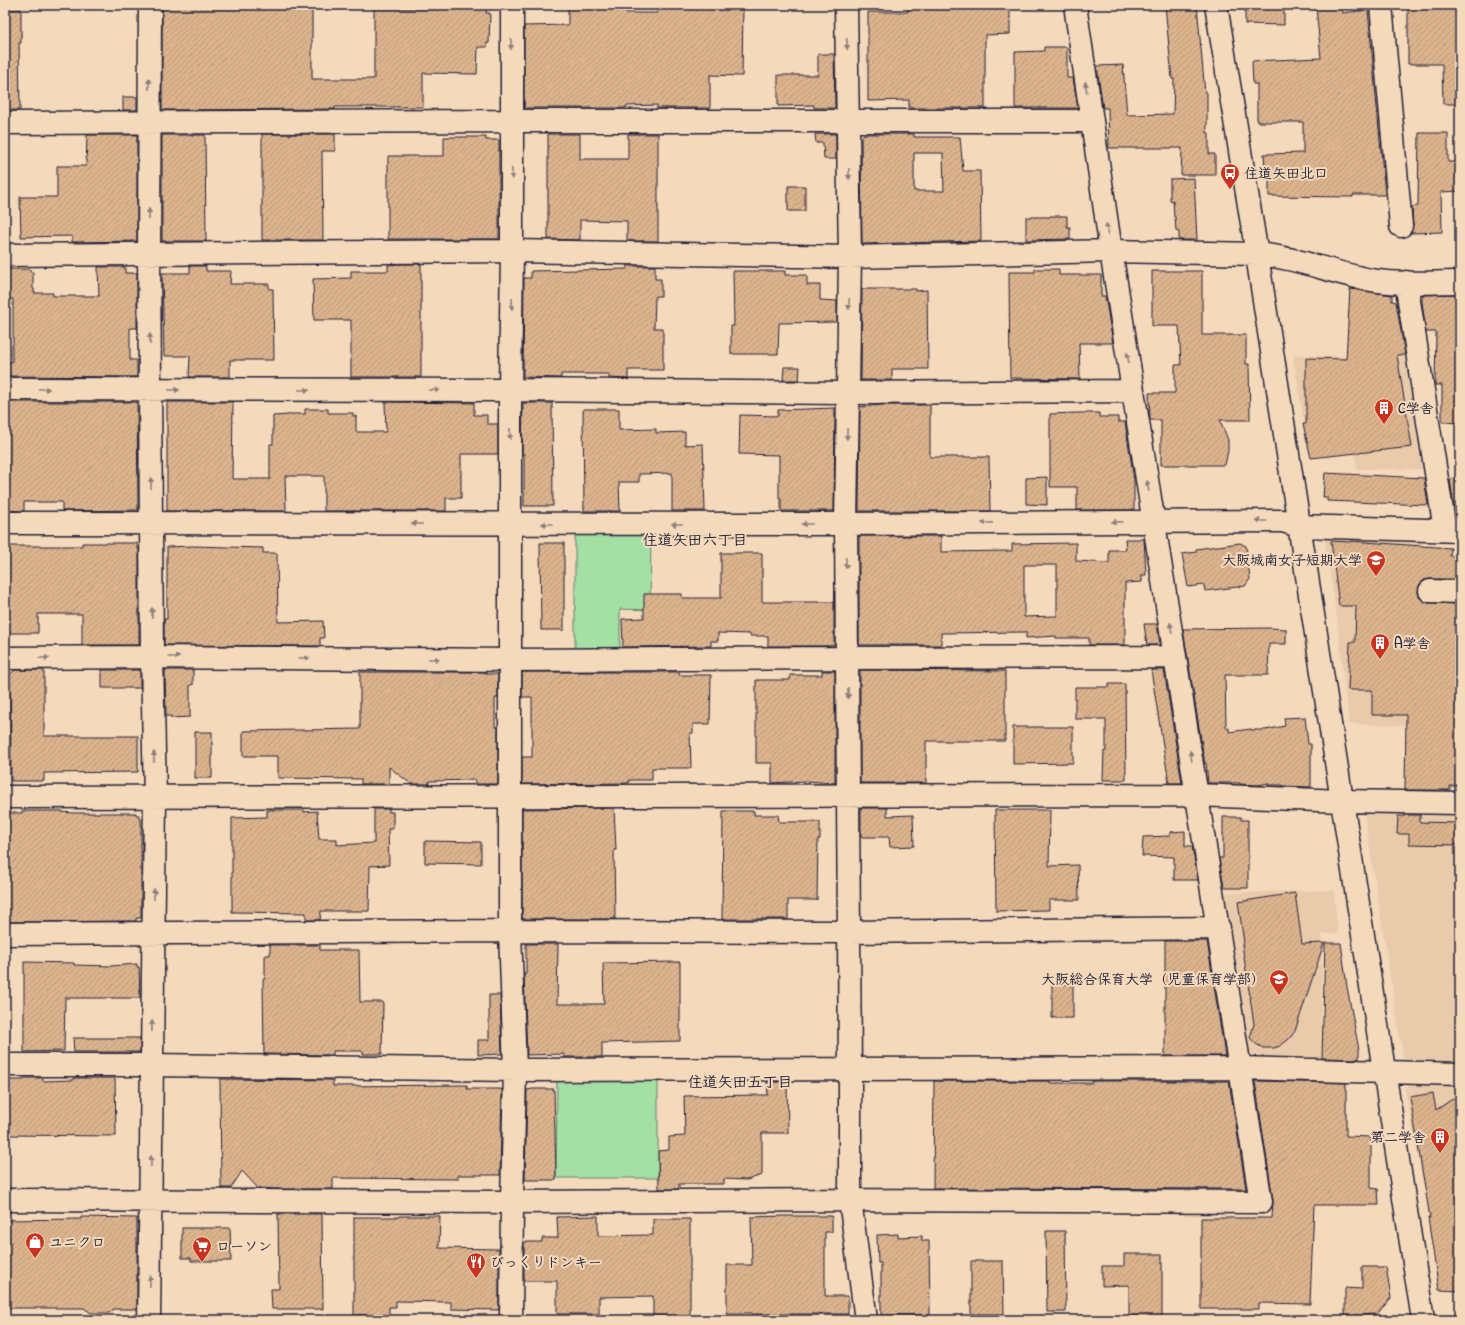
<svg xmlns="http://www.w3.org/2000/svg" width="1465" height="1325" font-family="'Indie Flower','Klee One',sans-serif">
<style>
.built{fill:#e9cbab}
.green{fill:#a4dfa4;stroke:#638070}
.building{fill:url(#building-hatch);stroke:#22223b;fill-rule:evenodd}
.lines{fill:none;stroke-linecap:round;stroke-linejoin:round}
.minor-casing{stroke:#22223b;stroke-width:25}
.minor{stroke:#f4d9bb;stroke-width:22}
.oneway{fill:#8b7e7b}
.labels{text-anchor:middle;stroke-width:4;stroke-linejoin:round;paint-order:stroke}
.poi-label{font-size:14px;font-weight:bold;fill:#22223b;stroke:#f4d9bb;text-anchor:start}
.neighbourhood-label{font-size:15px;font-weight:bold;fill:#22223b;stroke:#f4d9bb}
</style>
<defs>
<pattern id="building-hatch" width="6" height="6" patternUnits="userSpaceOnUse"><rect width="6" height="6" fill="#dcb38d"/><path d="M-1 1l2-2M0 6l6-6M5 7l2-2" fill="none" stroke="#bc9a7b"/></pattern>
</defs>
<rect width="100%" height="100%" fill="#f4d9bb"/>
<filter id="ink" filterUnits="userSpaceOnUse"><feTurbulence type="fractalNoise" baseFrequency=".025" numOctaves="2"/><feDisplacementMap in="SourceGraphic" scale="8" xChannelSelector="R" yChannelSelector="G"/><feConvolveMatrix kernelMatrix="1 2 1 2 8 2 1 2 1" color-interpolation-filters="sRGB"/></filter>
<g filter="url(#ink)">
<path class="built" d="M1293,355L1408,358L1431,469H1357L1350,417H1303Z
M1324,537L1423,538L1419,669L1460,727L1349,724L1337,617Z
M1364,812L1460,814V1064L1404,1063Z
M1334,890L1338,934H1322L1321,1058L1246,1057L1223,893Z
M1412,1082H1460V1204H1427L1405,1089Z"/>
<path class="green" d="M575,535H651L650,610L620,609V652H575Z
M557,1078H658V1178H556Z"/>
<path class="building" d="M162,5H312V79H374V8H487L486,13H490L489,43H487V47H478L477,74L423,73V107H335V109L162,110Z
M568,5H626V13H657V5H743L742,76L710,75V108H657V105L626,106V108H524V26L568,25Z
M908,5H1010V34L985,35V108H909V100L868,101V12H908Z
M1165,5H1197L1205,93H1207V133H1209V154H1215V175H1181L1182,148H1109L1108,108H1103L1097,66L1123,65L1127,115L1173,114L1174,79H1172Z
M1341,6L1342,13L1368,10L1385,195H1353V197L1269,196V169H1265L1264,154L1303,153V122H1257V84H1253L1252,61L1321,58L1316,8Z
M1245,8H1284V25L1245,24Z
M1408,8H1460V104H1443L1442,64H1408Z
M21,9V43H19L20,110H5V10Z
M1044,47H1067V78H1073L1078,108H1015V52L1044,51Z
M818,54H834L835,108H814V105L778,106V75H818Z
M123,97H137V110H123Z
M1419,133H1448V162H1460V191L1441,192L1442,232L1411,233L1413,225L1412,207L1418,206Z
M262,134H335V151H322L323,240H262Z
M548,134H580V159H628V134H658V241H627V221L580,220V240L548,239Z
M815,134H836V159H824L823,143H816Z
M864,134H914V137H960L963,171H980L981,241L862,244L861,137ZM914,153H943L944,191H914Z
M87,135H137V241L72,242V236L21,237L20,197H57V166H86Z
M162,135H205L206,241H162Z
M444,137H486V140H499V239H388V156H444Z
M1194,178L1197,240H1179V232L1176,231L1175,217H1174L1173,200L1170,201V179Z
M788,186H805V211H788Z
M1050,216H1067V227H1070V239L1026,240V217H1050Z
M399,264H421V377H351V320H314L313,279L351,278V271H388V265Z
M190,266H206V271H231L230,284H269V289H273L274,360H230V377H189L190,356H164L162,273H190Z
M627,266H655V279H661V296H655L654,328H663V370H628V379L609,378V374H561V378L523,377L524,278H531V271L627,269Z
M98,267H125V273H137V328H130V360H137V377L5,376V362H12V345H13V299H5V269H30V272H33V289H34V293H53V296H99Z
M1035,269H1059V275H1101V296H1105L1113,343H1079L1080,379L1010,378L1009,272H1035Z
M733,271H785V275H807V285H820V300L837,301V322L779,323L778,354H731V326H734Z
M1152,271H1202V335H1246V364H1249L1250,420H1220L1228,440V451L1225,465H1161V420H1150L1149,393H1175V365H1181L1179,326H1152Z
M862,289H916V291L927,290L928,369H892V380H861Z
M1350,289L1392,295V301L1396,302L1405,355H1397L1412,447L1311,458L1303,424H1306V358L1346,359Z
M1460,294V423L1442,422V385H1435L1436,332H1426L1422,302V295Z
M784,367H800L799,380H783Z
M5,402H137L138,510L62,511V502H24V511L5,510Z
M167,402H233L232,479H270V444H273V416L289,415V414H305V409H328V413H353V416H356V432H386L385,402L474,403V415H487V424H498V454H461V498H446V511H324V476H285L286,511H167Z
M523,403H552L553,506H524V454H522Z
M882,405H930V457H989L990,511H859L860,407Z
M835,408L834,511H781V499H779V455L739,454L740,415L778,416V410Z
M583,409H619V430L656,429V433L685,432V445L703,444L705,511H672V473L639,474V482H619L620,511H584Z
M1077,413H1099V417H1118V422H1125L1134,480V510H1077V487H1050V414Z
M1325,473L1424,478L1428,505L1327,501V497H1323Z
M1047,477V505L1026,504V478Z
M1450,479L1460,480V507H1454Z
M859,536H941V552L1012,551V544L1076,543V561L1109,563V550H1126L1125,539H1144L1146,575H1142V582L1125,583V645H1089V638H1056V636L1026,638V632L941,633V645H859ZM1024,565H1057V616L1024,617Z
M1331,541L1351,542V541L1451,548L1450,556H1460V579H1430L1424,580L1420,584L1418,591L1419,597L1424,602L1430,603L1460,604V786H1450V790H1405L1406,715H1372V690H1348L1350,642H1355L1356,606H1339Z
M82,543H137V548H139V645H82V614H38V633H5V546H82Z
M540,543H564V630H541Z
M1240,543L1246,546L1250,579L1245,586L1205,591L1204,585L1188,587L1182,554L1196,552V549Z
M193,546L263,548V553H277L278,622L323,621L324,638H320V646L164,645V619H167V547Z
M721,553H762V602H834V646H768V636H750V634L718,633V641H711V646L623,647L622,619L644,618V594H682V598H721Z
M1144,624H1157L1160,645H1147Z
M1270,628L1286,629V644H1269L1268,675H1225L1226,728H1229V732L1251,729V730H1265L1285,726L1284,718L1305,717L1308,744H1311V787L1283,786V785H1268V783L1258,785L1240,784V783H1208L1206,763L1205,764L1183,629Z
M15,670H44V736H138V772L44,773V781H11L10,675Z
M102,670H140V688H102Z
M165,670H193V685H190V717L171,718V716H166Z
M860,670L1005,671V741H926V783H860Z
M1151,670H1164L1182,783H1169Z
M822,671H835V783L806,781L772,783V763H756V680H790V675H822Z
M360,672H486V674H498V698H495V727H498V784H475V780L429,781V784H411L389,767V784H361V779L278,778V756H243V731L360,729Z
M522,672H679V675H711L710,724H693V733H690L691,768H652V780H629V783L522,784V757H532V697H522Z
M1109,684H1125L1126,780H1103L1104,751H1106V719H1075V687H1109Z
M1013,727H1073V763L1013,764Z
M195,732H212V778H195Z
M614,808L616,850H614L615,919H522V809Z
M861,808H887V816L913,815L914,846L890,847L889,837H861Z
M374,809H389V812H393V829H388L389,865L370,866L369,911H321L320,920H306V913L232,912V818L267,817V810H304V812L317,811L319,839H337V845L374,843Z
M995,810H1050L1049,866L1078,865L1079,900H1049V910L996,911Z
M22,811H62V812L73,813H136V815H139V819H141V918H136V921L5,922V813H22Z
M723,811H754V815H778L779,822H820V839H818L817,900H788V919H722Z
M1405,815H1420V822L1460,823V845L1409,844V834H1397L1398,816H1405Z
M1223,817H1241V820H1248V888H1224L1219,858H1223Z
M1185,831V846H1192L1198,880H1174V857L1142,856L1143,837L1170,836V832Z
M425,841L481,842V864L425,863Z
M1295,893L1302,944L1324,943L1295,1031L1289,1039L1280,1046L1274,1048H1263L1256,1044L1250,1038L1254,1024L1242,944L1244,943L1238,902Z
M1165,941H1207L1225,1056H1165Z
M1325,943H1341L1347,987L1359,1050V1059L1322,1058Z
M526,944H558L557,1004H604L603,963L680,962V1041L602,1043V1057H564V1054L527,1055L524,974H526Z
M270,945H320V950H359L360,1002H383L382,1054H363V1051H333V1055L264,1054L263,979H265V955H270Z
M24,962L74,963V965L111,966L137,964V967H139L140,998H65L64,1051L24,1052Z
M1052,984H1073V1018H1052Z
M489,995H500L502,1054L478,1055V1040H489Z
M73,1038H140V1052H74Z
M24,1078H43V1081L74,1080V1078H115L116,1136L5,1135V1080H24Z
M220,1079L333,1080V1086L467,1085V1089H501L502,1090L500,1175H458V1179L333,1178V1189H278L258,1188L242,1171L231,1188H221Z
M934,1081H1050V1083H1092V1081H1229L1246,1189L933,1188Z
M1255,1081L1346,1083V1136L1371,1137V1188L1378,1189L1379,1205H1314L1310,1304L1259,1303V1309H1201V1218H1272L1273,1200Z
M767,1082H787L788,1133H762V1175L747,1180L724,1179V1184H679V1189H659L658,1151L669,1150V1137L685,1136L684,1096L768,1095Z
M533,1089H554L556,1180H525L527,1090Z
M1433,1093L1436,1110L1460,1094V1291L1439,1290L1428,1218H1430L1410,1097Z
M278,1214H322L323,1309H272L271,1289H279Z
M399,1216H440L439,1248L499,1249V1310L451,1309V1302L396,1301V1307H389V1315H354V1217H399Z
M598,1216V1236L653,1235V1219H690V1316H653V1296L599,1297V1314H557V1281H524V1242H542V1238H558L557,1217Z
M784,1216H832V1232H825V1296H848V1314H752V1313H727V1265H752L751,1217Z
M81,1217L137,1218V1309H114L109,1313H91L84,1308H5V1220L81,1219Z
M182,1228H230L231,1261H191V1258H182Z
M1046,1231H1065L1066,1312H1047Z
M898,1234V1237L922,1236V1241H929L930,1315H881V1263H878L877,1235Z
M1124,1254H1162V1318H1138V1316H1129V1285L1102,1286V1266H1124Z
M971,1261H1003L1004,1314H971Z
M1362,1267H1386L1391,1298L1377,1314L1345,1316V1288L1362,1289Z"/>
<g class="lines">
<defs>
<path id="minor" d="M846,5L850,257L846,524L850,1070V1200L866,1320
M1216,5L1254,236L1423,1320
M1381,5L1401,226
M5,123L511,121H1092
M5,255L512,251L850,257L1111,251L1257,254C1296,257 1332,273 1371,280C1400,285 1431,282 1460,282
M1406,282L1445,530
M5,389L510,390L848,393L1133,391
M5,523L846,524L1283,521L1299,526L1460,531
M1430,591L1460,592
M5,658L152,657L510,660L848,658L1175,657
M5,797L1197,795L1341,801L1460,803
M5,934L510,931L849,932L1219,928
M5,1065H152L515,1070L1240,1068L1460,1074
M5,1200L512,1202L850,1200L1261,1202L1111,251L1075,5
M149,1320L155,799L152,657L149,253L150,5
M511,1320L512,1202L515,1070L510,931V390L512,251V5"/>
</defs>
<use href="#minor" class="minor-casing"/>
<use href="#minor" class="minor"/>
</g>
<defs><path id="oneway-solid" d="M-6-.8H1V-3.2L6.5 0L1 3.2V.8H-6Z"/></defs>
<g class="oneway">
<use href="#oneway-solid" transform="translate(511 44) rotate(90)"/>
<use href="#oneway-solid" transform="translate(847 44) rotate(89)"/>
<use href="#oneway-solid" transform="translate(149 84) rotate(-90)"/>
<use href="#oneway-solid" transform="translate(1086 87) rotate(-98)"/>
<use href="#oneway-solid" transform="translate(512 174) rotate(89)"/>
<use href="#oneway-solid" transform="translate(849 174) rotate(89)"/>
<use href="#oneway-solid" transform="translate(149 214) rotate(-90)"/>
<use href="#oneway-solid" transform="translate(1107 229) rotate(-98)"/>
<use href="#oneway-solid" transform="translate(512 304) rotate(91)"/>
<use href="#oneway-solid" transform="translate(849 304) rotate(91)"/>
<use href="#oneway-solid" transform="translate(150 339) rotate(-91)"/>
<use href="#oneway-solid" transform="translate(1128 358) rotate(-99)"/>
<use href="#oneway-solid" transform="translate(44 389)"/>
<use href="#oneway-solid" transform="translate(174 390)"/>
<use href="#oneway-solid" transform="translate(304 390)"/>
<use href="#oneway-solid" transform="translate(434 390)"/>
<use href="#oneway-solid" transform="translate(510 434) rotate(90)"/>
<use href="#oneway-solid" transform="translate(847 434) rotate(91)"/>
<use href="#oneway-solid" transform="translate(151 483) rotate(-90)"/>
<use href="#oneway-solid" transform="translate(1148 486) rotate(-99)"/>
<use href="#oneway-solid" transform="translate(1261 521) rotate(180)"/>
<use href="#oneway-solid" transform="translate(1117 522) rotate(179)"/>
<use href="#oneway-solid" transform="translate(987 523) rotate(179)"/>
<use href="#oneway-solid" transform="translate(417 524) rotate(-180)"/>
<use href="#oneway-solid" transform="translate(547 524) rotate(180)"/>
<use href="#oneway-solid" transform="translate(677 524) rotate(180)"/>
<use href="#oneway-solid" transform="translate(807 524) rotate(180)"/>
<use href="#oneway-solid" transform="translate(846 563) rotate(89)"/>
<use href="#oneway-solid" transform="translate(152 613) rotate(-90)"/>
<use href="#oneway-solid" transform="translate(1171 628) rotate(-99)"/>
<use href="#oneway-solid" transform="translate(174 657)"/>
<use href="#oneway-solid" transform="translate(44 658)"/>
<use href="#oneway-solid" transform="translate(304 658)"/>
<use href="#oneway-solid" transform="translate(434 659)"/>
<use href="#oneway-solid" transform="translate(848 693) rotate(90)"/>
<use href="#oneway-solid" transform="translate(1191 756) rotate(-99)"/>
<use href="#oneway-solid" transform="translate(154 757) rotate(-91)"/>
<use href="#oneway-solid" transform="translate(154 894) rotate(-89)"/>
<use href="#oneway-solid" transform="translate(152 1026) rotate(-89)"/>
<use href="#oneway-solid" transform="translate(151 1161) rotate(-89)"/>
<use href="#oneway-solid" transform="translate(150 1281) rotate(-89)"/>
</g>
</g>
<defs>
<symbol id="bus-pin" viewBox="-11 -11 22 30"><path d="M0 17L-7.5 6A9.5 9.5 0 1 1 7.5 6Z" fill="#c8321e" stroke="#f4d9bb"/><path d="M-5-6H5V4H4V6H2V4H-2V6H-4V4H-5ZM-3.5-4V0h7V-4ZM-3.5 1.2v1.5H-2V1.2ZM2 1.2v1.5H3.5V1.2Z" fill="#fff"/></symbol>
<symbol id="building-pin" viewBox="-11 -11 22 30"><path d="M0 17L-7.5 6A9.5 9.5 0 1 1 7.5 6Z" fill="#c8321e" stroke="#f4d9bb"/><path d="M-4-6H4V6H1V3H-1V6H-4ZM-2.5-4.3h1.7v1.8h-1.7ZM.8-4.3h1.7v1.8H.8ZM-2.5-1h1.7V.8h-1.7ZM.8-1h1.7V.8H.8Z" fill="#fff"/></symbol>
<symbol id="university-pin" viewBox="-11 -11 22 30"><path d="M0 17L-7.5 6A9.5 9.5 0 1 1 7.5 6Z" fill="#c8321e" stroke="#f4d9bb"/><path d="M0-5L7-2L0 1L-7-2ZM-4 1L0 2.5L4 1V4Q0 6-4 4Z" fill="#fff"/></symbol>
<symbol id="shop-pin" viewBox="-11 -11 22 30"><path d="M0 17L-7.5 6A9.5 9.5 0 1 1 7.5 6Z" fill="#c8321e" stroke="#f4d9bb"/><path d="M-5-2.5h2.3a2.7 3.5 0 0 1 5.4 0H5L5.5 6h-11ZM-1.5-2.5h3a1.5 2.3 0 0 0-3 0Z" fill="#fff"/></symbol>
<symbol id="supermarket-pin" viewBox="-11 -11 22 30"><path d="M0 17L-7.5 6A9.5 9.5 0 1 1 7.5 6Z" fill="#c8321e" stroke="#f4d9bb"/><path d="M-6-5.5h2.5l.6 2H6L4.5 2H-2.5L-4.4-4H-6ZM-1.5 3.2a1.3 1.3 0 1 0 .1 0ZM3 3.2a1.3 1.3 0 1 0 .1 0Z" fill="#fff"/></symbol>
<symbol id="restaurant-pin" viewBox="-11 -11 22 30"><path d="M0 17L-7.5 6A9.5 9.5 0 1 1 7.5 6Z" fill="#c8321e" stroke="#f4d9bb"/><path d="M-5-6h1v4h1v-4h1v4h1v-4h1v5L-1.5 .5V6h-2V.5L-5-1ZM5-6V6H3V1.5H1.5Q1.5-4 5-6Z" fill="#fff"/></symbol>
</defs>
<g fill-rule="evenodd">
<use href="#bus-pin" x="1219" y="162" width="22" height="30"/>
<use href="#building-pin" x="1373" y="397" width="22" height="30"/>
<use href="#university-pin" x="1365" y="549" width="22" height="30"/>
<use href="#building-pin" x="1369" y="632" width="22" height="30"/>
<use href="#university-pin" x="1268" y="968" width="22" height="30"/>
<use href="#building-pin" x="1429" y="1126" width="22" height="30"/>
<use href="#shop-pin" x="24" y="1231" width="22" height="30"/>
<use href="#supermarket-pin" x="191" y="1235" width="22" height="30"/>
<use href="#restaurant-pin" x="465" y="1251" width="22" height="30"/>
</g>
<g class="labels">
<g class="poi-label">
<text x="1244" y="178">住道矢田北口</text>
<text x="1398" y="413">C学舎</text>
<text x="1362" y="565" text-anchor="end">大阪城南女子短期大学</text>
<text x="1394" y="648">A学舎</text>
<text x="1265" y="984" text-anchor="end">大阪総合保育大学（児童保育学部）</text>
<text x="1426" y="1142" text-anchor="end">第二学舎</text>
<text x="49" y="1247">ユニクロ</text>
<text x="216" y="1251">ローソン</text>
<text x="490" y="1267">びっくりドンキー</text>
</g>
<g class="neighbourhood-label">
<text x="695" y="545">住道矢田六丁目</text>
<text x="740" y="1087">住道矢田五丁目</text>
</g>
</g>
<rect width="1465" height="1325" fill="none" stroke="#f4d9bb" stroke-width="20"/>
<rect x="10" y="10" width="1445" height="1305" fill="none" stroke="#22223b" stroke-width="1.5" filter="url(#ink)"/>
</svg>
